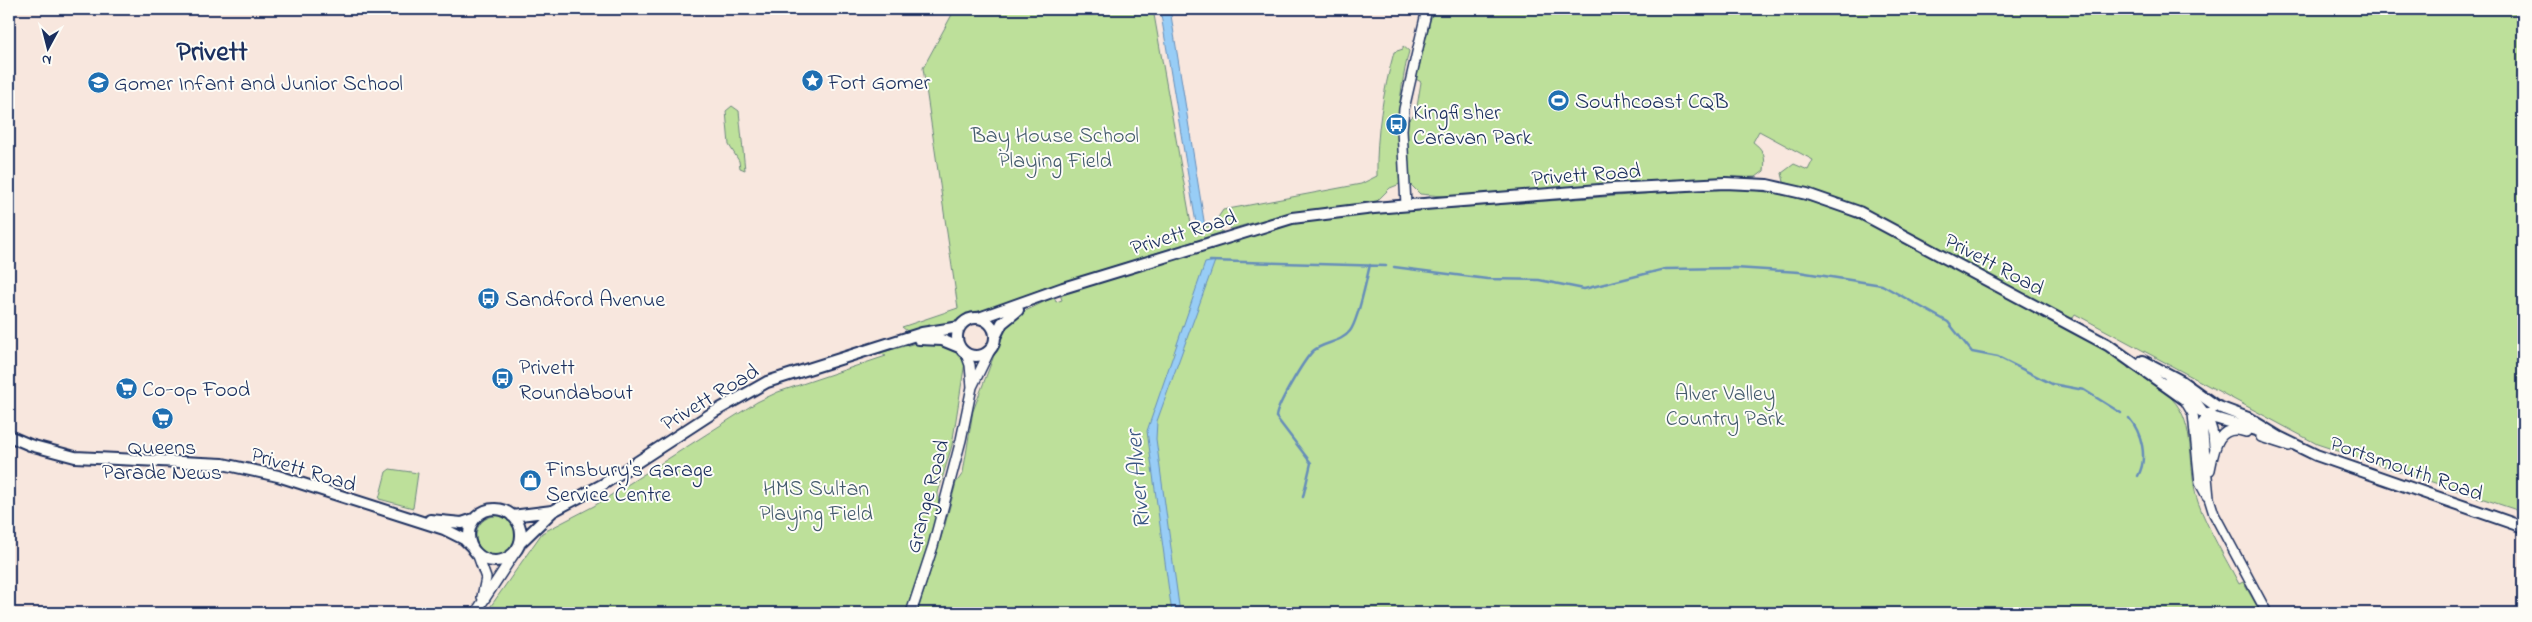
<svg xmlns="http://www.w3.org/2000/svg" width="2532" height="622" font-family="'Indie Flower',sans-serif">
<style>
.green{fill:#bde09a;stroke:#6c887c}
.water{fill:#98cdf6;stroke:#668eb9}
.lines{fill:none;stroke-linecap:round;stroke-linejoin:round}
.stream{stroke:#668eb9;stroke-width:2.5}
.tertiary-casing{stroke:#1b2f5e;stroke-width:12}
.secondary-casing{stroke:#1b2f5e;stroke-width:14}
.tertiary{stroke:#fdfcf7;stroke-width:9}
.secondary{stroke:#fdfcf7;stroke-width:10}
.labels{text-anchor:middle;stroke-width:4;stroke-linejoin:round;paint-order:stroke}
.poi-label{font-size:22px;fill:#1b2f5e;stroke:#fdfcf7;text-anchor:start}
.park-label{font-size:22px;fill:#445b6d;stroke:#fdfcf7}
.street-label{font-size:22px;fill:#1b2f5e;stroke:#fdfcf7}
.water-label{font-size:24px;font-style:italic;fill:#3a5684;stroke:#fdfcf7}
.district-label{font-size:28px;font-weight:bold;fill:#1b2f5e;stroke:#fdfcf7}
</style>
<rect width="100%" height="100%" fill="#f8e7de"/>
<filter id="ink" filterUnits="userSpaceOnUse"><feTurbulence type="fractalNoise" baseFrequency=".02" numOctaves="2"/><feDisplacementMap in="SourceGraphic" scale="10" xChannelSelector="R" yChannelSelector="G"/><feConvolveMatrix kernelMatrix="1 2 1 2 8 2 1 2 1" color-interpolation-filters="sRGB"/></filter>
<g filter="url(#ink)">
<path class="green" d="M955,9H1153L1192,229L1214,225L1223,232L1044,288L990,309L966,313L958,320L940,326L907,331L902,327L958,308L923,68Z
M1433,9H2523V512L2317,444L2075,314L2071,320L1854,205L1784,182L1782,173L1794,164L1808,170L1813,160L1759,131L1753,142C1764,150 1766,157 1764,171L1756,177L1685,179L1454,197L1420,194L1409,183L1407,129L1408,121L1416,113L1421,82L1416,79Z
M1403,46L1409,51C1397,100 1397,134 1400,184L1390,188L1377,201L1280,215L1231,229L1228,225L1217,219L1223,210L1361,184L1377,176C1376,134 1383,93 1394,52L1403,49Z
M732,106L739,111L745,170L740,168L739,161L729,145L726,111Z
M1725,188C1814,192 1866,221 1942,261C2004,294 2064,330 2127,361L2128,368C2143,378 2160,386 2172,399C2197,424 2187,470 2198,502C2208,530 2225,557 2239,584L2243,582L2261,613H917L945,525L956,483L963,473L973,411L1004,329L1017,315L1054,297L1056,302L1062,300L1060,294L1295,222L1384,213Z
M920,342C940,343 954,344 965,362L952,445L938,493L939,510L906,613H486L542,533L594,506L757,402L778,392L886,356L879,353Z
M390,469L418,473L413,508L379,499L386,472Z
M476 536a20 20 0 1 1 40 0a20 20 0 1 1-40 0Z"/>
<path class="water" d="M1160,9H1170L1205,227L1197,229Z
M1215,261L1157,421L1156,439L1180,613H1172L1147,431L1205,263Z"/>
<g class="lines">
<path class="stream" d="M1210,261L1386,266
M1394,267L1487,279L1539,280L1584,289L1665,269L1735,268L1799,272L1882,285L1948,322L1972,352L1998,357L2052,384L2084,390L2121,413
M2129,418C2142,433 2148,458 2138,476
M1303,497L1311,463L1276,417C1277,405 1304,360 1313,351C1323,342 1341,343 1350,331C1359,319 1366,280 1370,265"/>
<defs>
<path id="tertiary" d="M1406,205L1402,130L1404,109L1427,9
M2169,379C2192,397 2214,414 2214,446
M972,387L990,350
M2187,404L2193,414L2200,483L2207,496
M2211,412L2202,424L2209,498L2214,514L2267,613
M2261,437L2289,446
M2210,470C2214,449 2218,422 2246,432
M477,553L486,578L482,597
M478,609L516,551
M911,613L933,546L961,440L972,387L970,365L966,354"/>
<path id="secondary" d="M957 337a19 19 0 1 1 38 0a19 19 0 1 1-38 0Z
M979,318L1063,288L1292,218L1374,208L1612,189L1725,183L1767,185L1807,194L1859,212L2108,345L2208,416L2279,437
M995,337L1002,323L1018,310
M919,339L942,340L959,347
M2143,361L2181,381L2216,406L2248,418L2279,437L2316,455L2523,527
M9,436L30,445L75,457L223,464L278,476L444,529L464,539L471,546
M469 535a26 26 0 1 1 52 0a26 26 0 1 1-52 0Z
M512,516L552,511
M430,520L462,523L474,519
M520,543L553,511L602,485L714,412L767,382L922,333L960,327"/>
</defs>
<use href="#tertiary" class="tertiary-casing"/>
<use href="#secondary" class="secondary-casing"/>
<use href="#tertiary" class="tertiary"/>
<use href="#secondary" class="secondary"/>
</g>
</g>
<defs>
<symbol id="sight-disc" viewBox="-11 -11 22 22"><circle r="9.5" fill="#1f6fb2" stroke="#fdfcf7"/><path d="M0-6L1.8-2.2L6-1.7L2.9 1.2L3.7 5.4L0 3.3L-3.7 5.4L-2.9 1.2L-6-1.7L-1.8-2.2Z" fill="#fff"/></symbol>
<symbol id="school-disc" viewBox="-11 -11 22 22"><circle r="9.5" fill="#1f6fb2" stroke="#fdfcf7"/><path d="M0-5L7-2L0 1L-7-2ZM-4 1L0 2.5L4 1V4Q0 6-4 4Z" fill="#fff"/></symbol>
<symbol id="stadium-disc" viewBox="-11 -11 22 22"><circle r="9.5" fill="#1f6fb2" stroke="#fdfcf7"/><path d="M0-5a6.5 5 0 1 0 0 10a6.5 5 0 1 0 0-10ZM-3.5-1.8h7v3.6h-7Z" fill="#fff"/></symbol>
<symbol id="bus-disc" viewBox="-11 -11 22 22"><circle r="9.5" fill="#1f6fb2" stroke="#fdfcf7"/><path d="M-5-6H5V4H4V6H2V4H-2V6H-4V4H-5ZM-3.5-4V0h7V-4ZM-3.5 1.2v1.5H-2V1.2ZM2 1.2v1.5H3.5V1.2Z" fill="#fff"/></symbol>
<symbol id="supermarket-disc" viewBox="-11 -11 22 22"><circle r="9.5" fill="#1f6fb2" stroke="#fdfcf7"/><path d="M-6-5.5h2.5l.6 2H6L4.5 2H-2.5L-4.4-4H-6ZM-1.5 3.2a1.3 1.3 0 1 0 .1 0ZM3 3.2a1.3 1.3 0 1 0 .1 0Z" fill="#fff"/></symbol>
<symbol id="shop-disc" viewBox="-11 -11 22 22"><circle r="9.5" fill="#1f6fb2" stroke="#fdfcf7"/><path d="M-5-2.5h2.3a2.7 3.5 0 0 1 5.4 0H5L5.5 6h-11ZM-1.5-2.5h3a1.5 2.3 0 0 0-3 0Z" fill="#fff"/></symbol>
</defs>
<g fill-rule="evenodd">
<use href="#sight-disc" x="800" y="68" width="25" height="25"/>
<use href="#school-disc" x="86" y="70" width="25" height="25"/>
<use href="#stadium-disc" x="1546" y="88" width="25" height="25"/>
<use href="#bus-disc" x="1384" y="112" width="25" height="25"/>
<use href="#bus-disc" x="476" y="286" width="25" height="25"/>
<use href="#bus-disc" x="490" y="366" width="25" height="25"/>
<use href="#supermarket-disc" x="114" y="376" width="25" height="25"/>
<use href="#supermarket-disc" x="150" y="406" width="25" height="25"/>
<use href="#shop-disc" x="518" y="468" width="25" height="25"/>
</g>
<g class="labels">
<g class="poi-label">
<text x="828" y="89">Fort Gomer</text>
<text x="114" y="90">Gomer Infant and Junior School</text>
<text x="1575" y="108">Southcoast CQB</text>
<text x="1413" y="119">Kingfisher<tspan x="1413" dy="25">Caravan Park</tspan></text>
<text x="505" y="306">Sandford Avenue</text>
<text x="519" y="374">Privett<tspan x="519" dy="25">Roundabout</tspan></text>
<text x="142" y="396">Co-op Food</text>
<text x="162" y="454" text-anchor="middle">Queens<tspan x="162" dy="25">Parade News</tspan></text>
<text x="546" y="476">Finsbury's Garage<tspan x="546" dy="25">Service Centre</tspan></text>
</g>
<g class="park-label">
<text x="1055" y="142">Bay House School<tspan x="1055" dy="25">Playing Field</tspan></text>
<text x="1725" y="400">Alver Valley<tspan x="1725" dy="25">Country Park</tspan></text>
<text x="816" y="495">HMS Sultan<tspan x="816" dy="25">Playing Field</tspan></text>
</g>
<g class="street-label">
<text transform="translate(1586 173) rotate(-4)" y="8">Privett Road</text>
<text transform="translate(1183 231) rotate(-17)" y="8">Privett Road</text>
<text transform="translate(1995 263) rotate(28)" y="8">Privett Road</text>
<text transform="translate(709 396) rotate(-31)" y="8">Privett Road</text>
<text transform="translate(2407 467) rotate(19)" y="8">Portsmouth Road</text>
<text transform="translate(304 468) rotate(17)" y="8">Privett Road</text>
<text transform="translate(926 496) rotate(-75)" y="8">Grange Road</text>
</g>
<g class="water-label">
<text transform="translate(1137 480) rotate(-95)" y="8">River Alver</text>
</g>
<g class="district-label">
<text x="212" y="60">Privett</text>
</g>
</g>
<rect width="2532" height="622" fill="none" stroke="#fdfcf7" stroke-width="30"/>
<rect x="15" y="15" width="2502" height="592" fill="none" stroke="#1b2f5e" stroke-width="2" filter="url(#ink)"/>
<g transform="translate(48 48) rotate(187)" stroke="#fdfcf7" stroke-width="4" paint-order="stroke">
<path d="M0-4L9 19L0 12L-9 19Z" fill="#1b2f5e"/>
<text y="-8" font-size="14" font-weight="bold" text-anchor="middle" fill="#1b2f5e">N</text>
</g>
</svg>
